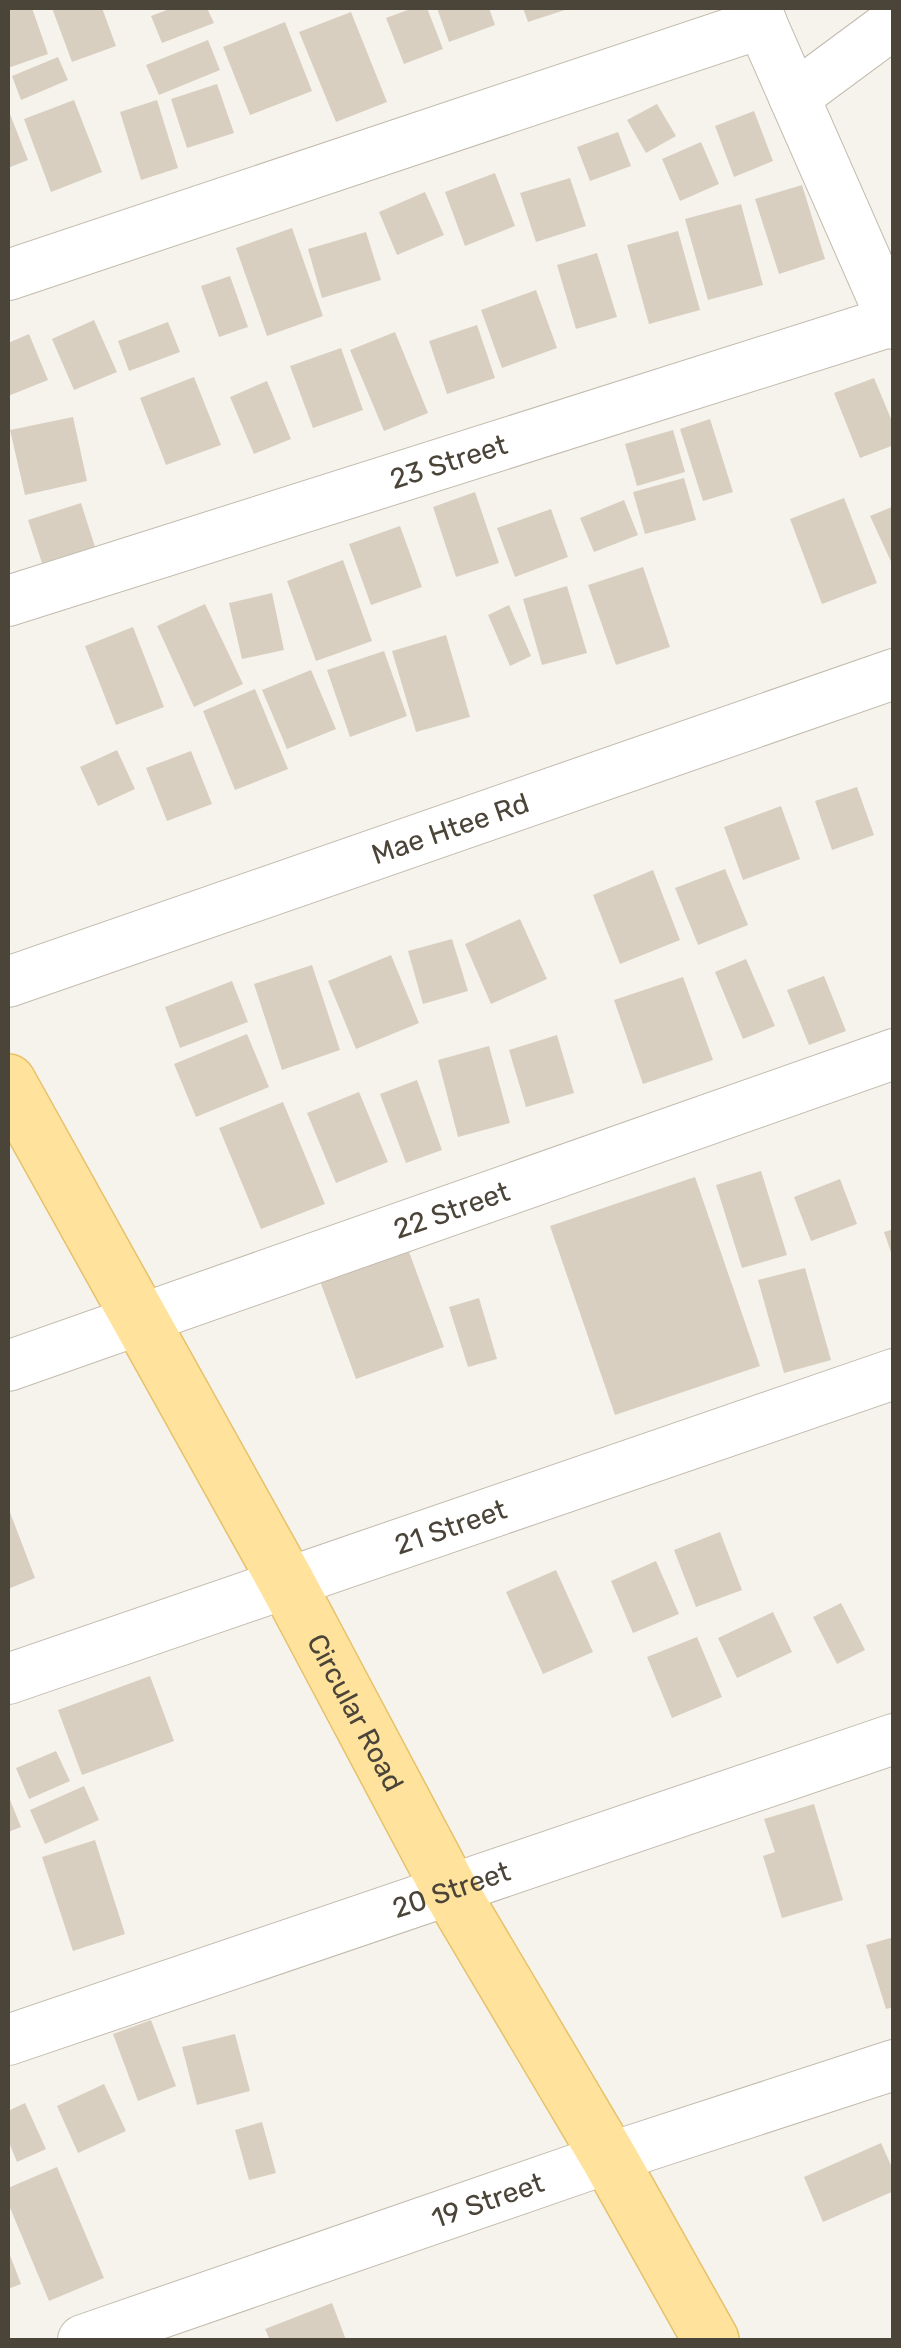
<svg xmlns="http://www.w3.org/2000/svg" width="901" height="2348" font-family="Rubik,sans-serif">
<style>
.building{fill:#d8cfc1}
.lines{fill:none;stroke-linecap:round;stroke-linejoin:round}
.minor-casing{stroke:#c2bbae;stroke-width:52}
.major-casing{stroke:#e6c16a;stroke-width:58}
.minor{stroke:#fff;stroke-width:50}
.major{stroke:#ffe39c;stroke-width:55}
.labels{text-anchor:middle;stroke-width:8;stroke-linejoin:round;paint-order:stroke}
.street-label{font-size:28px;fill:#4b4439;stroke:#fff}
</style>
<rect width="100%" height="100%" fill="#f6f3ec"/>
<path class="building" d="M8,8H32L48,54L8,68Z
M52,8H102L116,46L72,62Z
M172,8H207L214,23L162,43L151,16Z
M413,8H427L443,49L404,64L386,18Z
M437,8H489L495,25L449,42Z
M523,8H571L528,22Z
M351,12L387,102L336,122L299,32Z
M285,22L312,91L250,115L223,47Z
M208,40L220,70L159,95L146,65Z
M58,57L68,80L21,100L12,76Z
M217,84L234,133L187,148L171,99Z
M74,100L102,172L51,192L24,119Z
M157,100L178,168L141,180L120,112Z
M657,104L676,136L646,153L627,120Z
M8,109L28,160L8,168Z
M754,111L773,161L734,177L715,126Z
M618,132L631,166L590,181L577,147Z
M701,142L719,184L680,201L662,159Z
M495,173L515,226L465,246L445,192Z
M570,178L586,226L536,242L520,193Z
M802,185L825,259L779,274L755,199Z
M425,192L444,235L397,255L379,212Z
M741,204L763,285L708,300L685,219Z
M292,228L323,316L267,336L236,248Z
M678,231L700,310L649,324L627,245Z
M366,232L381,280L322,298L308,249Z
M597,253L617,317L576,329L557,265Z
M230,276L248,327L219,337L201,286Z
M536,290L557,348L502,368L481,310Z
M94,320L117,372L74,390L52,339Z
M168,322L180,352L129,371L118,341Z
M477,325L495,378L447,394L429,341Z
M395,332L428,413L384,431L350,350Z
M29,334L48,380L8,396V343Z
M341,348L363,410L313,428L290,366Z
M194,377L221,445L166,465L140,398Z
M874,378L894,426V445L860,458L834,393Z
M267,381L291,439L254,454L230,397Z
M73,417L87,481L25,495L10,430Z
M710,419L733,492L703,501L680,429Z
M673,430L685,472L637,486L625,444Z
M684,478L696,520L645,534L633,492Z
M475,492L499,563L456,577L433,507Z
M844,498L877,583L822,604L790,519Z
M624,500L638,535L594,552L580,518Z
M81,503L95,547L42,563L28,520Z
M894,506V568L870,516Z
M551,509L568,557L515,577L497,528Z
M400,526L422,587L371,605L349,544Z
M343,560L372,641L316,661L287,581Z
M643,567L670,647L616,665L588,585Z
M567,586L587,653L542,665L523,599Z
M272,593L284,650L242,659L229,603Z
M205,604L243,684L194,707L157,626Z
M509,605L531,656L510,666L488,615Z
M133,627L164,707L116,725L85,646Z
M446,635L470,717L416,732L392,651Z
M384,651L407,716L350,737L327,670Z
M311,670L336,729L287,749L262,690Z
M255,689L288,769L235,790L203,711Z
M117,750L135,789L98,806L80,767Z
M191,751L212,804L167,821L146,768Z
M857,787L874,835L832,850L815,801Z
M781,806L800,859L743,880L724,827Z
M725,869L748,925L698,945L675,888Z
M653,870L680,940L620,964L593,895Z
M520,919L547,979L491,1004L465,944Z
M452,939L468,991L423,1004L408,951Z
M391,955L419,1023L356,1049L328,981Z
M746,959L775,1026L743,1039L715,972Z
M312,965L340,1050L282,1070L254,984Z
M824,976L846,1031L809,1045L787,990Z
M683,977L713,1060L643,1084L614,1000Z
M232,981L248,1022L180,1048L165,1007Z
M247,1034L269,1087L196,1117L174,1064Z
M557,1035L574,1093L526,1107L509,1050Z
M489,1046L510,1123L458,1137L438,1060Z
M417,1080L442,1150L406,1163L380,1094Z
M359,1092L388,1162L336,1183L307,1113Z
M283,1102L325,1204L261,1229L219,1128Z
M761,1171L787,1255L742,1268L716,1185Z
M695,1177L760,1366L615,1415L550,1226Z
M840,1179L857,1224L811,1241L794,1197Z
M894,1229V1258H893L884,1232Z
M405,1241L444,1347L356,1379L317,1273Z
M805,1268L831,1360L784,1373L758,1280Z
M479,1298L497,1359L468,1367L449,1307Z
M8,1507L35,1578L8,1589Z
M720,1532L742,1590L696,1607L674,1550Z
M656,1561L679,1614L633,1633L611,1581Z
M556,1570L593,1652L543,1674L506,1592Z
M841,1603L865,1650L837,1664L813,1617Z
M773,1612L792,1652L737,1678L718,1638Z
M697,1637L722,1697L672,1718L647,1657Z
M150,1676L174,1741L82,1775L58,1710Z
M56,1751L70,1781L29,1799L16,1768Z
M84,1786L99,1820L45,1844L30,1810Z
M8,1795L21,1827L8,1832Z
M814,1804L843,1900L782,1918L763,1856L775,1852L764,1819Z
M95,1840L125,1934L73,1951L42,1857Z
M894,1937V2007L886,2009L866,1945Z
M151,2020L176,2086L138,2101L113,2034Z
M235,2034L250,2091L197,2105L182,2047Z
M104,2084L126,2131L78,2153L57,2106Z
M25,2103L46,2149L17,2162L8,2140V2111Z
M262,2122L276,2173L249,2180L235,2130Z
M881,2143L894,2172V2191L823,2222L804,2177Z
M57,2167L104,2278L49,2301L8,2203V2188Z
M8,2250L21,2284L8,2289Z
M332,2303L346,2340H270L265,2329Z"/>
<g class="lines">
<defs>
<g id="minor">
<path d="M755,8L894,324"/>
<path d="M794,97L894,23"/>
<path d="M8,275L762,23"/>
<path id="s1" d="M8,601L892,321"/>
<path id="s2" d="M8,982L894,674"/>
<path id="s3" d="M8,1366L894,1054"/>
<path id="s4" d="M8,1679L894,1374"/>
<path id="s5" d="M8,2040L894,1739"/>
<path id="s6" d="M83,2340L609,2158L894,2065"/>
</g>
<g id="major">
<path id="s7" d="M8,1082L287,1583L450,1890L609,2158L711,2340"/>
</g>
</defs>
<use href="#minor" class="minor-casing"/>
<use href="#major" class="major-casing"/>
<use href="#minor" class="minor"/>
<use href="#major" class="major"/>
</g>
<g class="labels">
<g class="street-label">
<text dy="10" stroke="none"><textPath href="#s1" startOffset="462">23 Street</textPath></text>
<text dy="10" stroke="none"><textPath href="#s2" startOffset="468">Mae Htee Rd</textPath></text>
<text dy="10" stroke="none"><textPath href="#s3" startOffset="470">22 Street</textPath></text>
<text dy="10" stroke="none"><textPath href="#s4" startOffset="468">21 Street</textPath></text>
<text dy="10" stroke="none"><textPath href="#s7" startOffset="720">Circular Road</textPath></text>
<text dy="10" stroke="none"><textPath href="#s5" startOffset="468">20 Street</textPath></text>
<text dy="10" stroke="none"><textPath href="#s6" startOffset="428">19 Street</textPath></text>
</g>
</g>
<rect width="901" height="2348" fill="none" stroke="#4b4439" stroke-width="20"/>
</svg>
